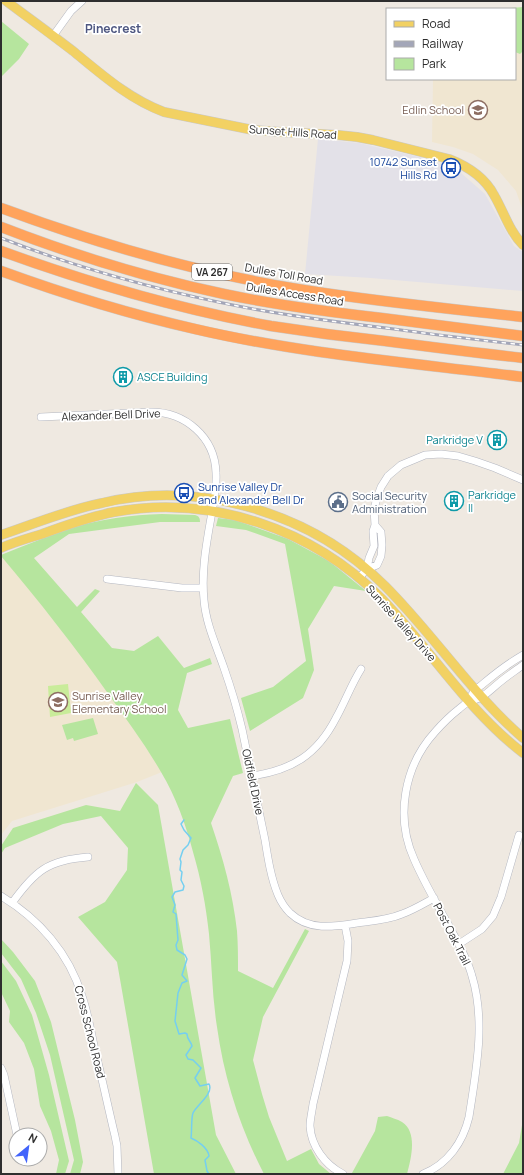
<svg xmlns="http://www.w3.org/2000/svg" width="524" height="1175" font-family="Manrope,sans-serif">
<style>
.industrial{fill:#e3e1e8}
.education{fill:#f0e6d1}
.green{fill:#b6e59e}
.pitch{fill:#c9ec9a}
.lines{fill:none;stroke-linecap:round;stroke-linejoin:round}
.stream{stroke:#75cff0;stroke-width:1.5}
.minor-casing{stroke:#b4b7c1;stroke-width:8}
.major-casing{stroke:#c9c9c9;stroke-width:10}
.highway-casing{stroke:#c9c9c9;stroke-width:11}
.minor{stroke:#fff;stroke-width:7}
.major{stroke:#f2d163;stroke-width:9}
.highway{stroke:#ffa35c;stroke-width:10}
.rail-casing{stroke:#a3a6b8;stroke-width:3}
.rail{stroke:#fff;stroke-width:1.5;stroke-dasharray:4.5;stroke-linecap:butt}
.labels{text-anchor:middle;stroke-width:3.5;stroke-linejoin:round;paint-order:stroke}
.shield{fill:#fff;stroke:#6d6d6d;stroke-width:1}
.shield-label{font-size:10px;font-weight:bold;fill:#2e2e2e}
.education-label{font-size:11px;fill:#785e54;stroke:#fff;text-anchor:end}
.street-label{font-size:11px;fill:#2e2e2e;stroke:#fff}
.transit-label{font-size:11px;fill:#164399;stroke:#fff;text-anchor:end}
.culture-label{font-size:11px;fill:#0d838f;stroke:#fff;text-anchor:start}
.service-label{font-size:11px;fill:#4e5e75;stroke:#fff;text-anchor:start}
.neighbourhood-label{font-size:12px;font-weight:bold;fill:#4d5680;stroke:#fff}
</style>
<rect width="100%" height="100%" fill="#efe9e1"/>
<path class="industrial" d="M318,139L359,143L427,159L461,173L485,194L514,246L523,252V291L371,278L305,274Z"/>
<path class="education" d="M523,51V211L516,191L498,170L473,154L453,147L432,142L433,79H515V52L520,54Z
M1,555L22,580L85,661L125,716L162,772L137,782L12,821L1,835Z"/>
<path class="green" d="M523,7V51L520,54L515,52V9H500Z
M1,21L29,44L19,59L1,77Z
M162,514L195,515C199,516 200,518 200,522H160L69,534L34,558L77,607L95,589L100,591L81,612L112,648L134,651L158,636L184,668L210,658L212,664L187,673L178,710L188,728L230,719L243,773L233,776L211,823C223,858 233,894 237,931C238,944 238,958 238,971L273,988L305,929L309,931L263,1017L253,1060L262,1094L269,1117L287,1161L311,1149L319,1164L331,1174H264C240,1128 224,1078 217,1027C212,996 212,965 209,934C206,906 201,879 193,852C186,825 176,797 161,772C146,746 127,720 109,695C75,647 39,601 1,556V555C24,546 47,536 71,528C100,519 131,515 162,514Z
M218,518L235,520L288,539L329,561L366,591L334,586L308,629L314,670L303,698L250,731L241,698L273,687L306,661L285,544L246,530L216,526Z
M93,718L98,734L74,741L73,738L67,740L62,725Z
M136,783L158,805L216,1135L236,1174H154L117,962L78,917L105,902L127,870L128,848L101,816L63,824L5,848L1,854V846L13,828L86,805L120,811Z
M1,939L13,952L35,981L51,1022L75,1120L83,1162L80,1174H70L74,1160L50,1055L36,1013L21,979L1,953Z
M1,961L16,981L32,1015L49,1075L69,1161L65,1174H56L59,1160L51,1131L40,1106L34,1069L24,1043L9,1022L10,1011L1,992Z
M387,1116C392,1118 397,1119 402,1122C418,1132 411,1159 407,1174H360L352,1173L375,1131L378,1117Z
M523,1119V1174H503L519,1143Z"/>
<path class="pitch" d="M68,684L71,713L50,717L48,686Z"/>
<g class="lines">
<path class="stream" d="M184,820L181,824L184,830L191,838L188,845L183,850L180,859L181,862L180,870L182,872L181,880L184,886L183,890L175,892L172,897L175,905L173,912L176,914L178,940L176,945L177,950L185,955L187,959L182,975L187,981L182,983L178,993L175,1021L179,1034L185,1033L187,1034C187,1040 191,1041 192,1046L186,1055L188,1059L193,1060L201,1068L195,1078L200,1086L209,1084C214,1093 197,1105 193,1113C191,1118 192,1132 191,1138C198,1141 208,1148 209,1156L205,1160L207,1171L209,1174"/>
<defs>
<path id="minor" d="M53,36L71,11L82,1
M41,417L151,412C185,412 215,437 216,473C217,486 214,499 212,512C207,540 201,570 204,600C206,624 216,645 224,668C231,688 237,708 242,729C250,766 257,803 265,840C268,859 271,878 278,895C281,902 285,908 290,913C309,931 333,927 357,923C372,921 388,920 402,914C413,910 423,904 434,898
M367,569L369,558L374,546L373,531L375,525L374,509L377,498L381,487L388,476L401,465L425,455L441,454L458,456L475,461L495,468L523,480
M359,578L367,569L377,565L381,556L382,545L381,532L375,525
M107,579L182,588H203
M469,701C482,700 490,690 500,682C507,676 515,671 523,665
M252,776C292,770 317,755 336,718C345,702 351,685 361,669
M1,896C39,919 69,953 82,996C88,1013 91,1032 95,1050C102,1078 108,1107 115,1136L117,1146L118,1174
M12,903C35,871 48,860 88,857
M459,944L482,929L493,916L501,897L519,835
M1,1068L4,1075L17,1135
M343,1174C325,1165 311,1146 310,1126C310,1119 312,1112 313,1104L347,961L348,941L345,925
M423,1174C448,1164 463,1142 469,1117C476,1071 486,1022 472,976C467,957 457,941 448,924C436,903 424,882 414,859C395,817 404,766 435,732C442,724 450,716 459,709C462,706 466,704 468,701C471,698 472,694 474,691C477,688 481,686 484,683C496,673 509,663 523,655"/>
<path id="major" d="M6,1C29,18 51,34 73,51C101,74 129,99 164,112L253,130L281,132L338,135L357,137L373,140L449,159C467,166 485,178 494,195C504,212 509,231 523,245
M1,535C34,524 67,510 102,503C202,479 313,514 385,586C434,635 471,693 523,738
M1,548C14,542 29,538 42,534C66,525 89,517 114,512C211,494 313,529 382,599C430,649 467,710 523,753"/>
<path id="highway" d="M1,208C95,243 192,271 292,288C368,301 446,308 523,317
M1,227C73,255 148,278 224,294C276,305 329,312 382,318C429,324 476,330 523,336
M1,251C89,283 179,309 271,326C309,332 347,337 385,341C431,347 477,353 523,358
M1,271C64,294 129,314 195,329C302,354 413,363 523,377"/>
</defs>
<use href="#minor" class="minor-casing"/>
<use href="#major" class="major-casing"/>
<use href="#highway" class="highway-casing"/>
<use href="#minor" class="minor"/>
<use href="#major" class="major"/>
<use href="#highway" class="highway"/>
<defs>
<path id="rail" d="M1,238C80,269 164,292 248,308C296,317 345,323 394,329C437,335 480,340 523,345"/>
</defs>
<use href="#rail" class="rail-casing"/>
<use href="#rail" class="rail"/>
</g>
<defs>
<symbol id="school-ring" viewBox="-11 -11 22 22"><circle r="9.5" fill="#fff" stroke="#8d6e63" stroke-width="1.5"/><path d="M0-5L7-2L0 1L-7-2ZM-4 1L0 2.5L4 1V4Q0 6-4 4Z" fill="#8d6e63"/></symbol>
<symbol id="bus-ring" viewBox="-11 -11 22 22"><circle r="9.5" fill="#fff" stroke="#1a4fb4" stroke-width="1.5"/><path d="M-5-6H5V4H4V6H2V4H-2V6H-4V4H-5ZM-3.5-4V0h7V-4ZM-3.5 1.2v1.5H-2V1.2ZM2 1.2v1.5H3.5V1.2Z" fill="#1a4fb4"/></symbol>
<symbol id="building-ring" viewBox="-11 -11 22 22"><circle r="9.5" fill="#fff" stroke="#0f9aa8" stroke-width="1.5"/><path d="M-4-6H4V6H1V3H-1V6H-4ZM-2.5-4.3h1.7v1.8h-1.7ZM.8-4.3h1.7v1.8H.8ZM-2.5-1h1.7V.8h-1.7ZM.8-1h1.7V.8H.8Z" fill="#0f9aa8"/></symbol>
<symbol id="civic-ring" viewBox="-11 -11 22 22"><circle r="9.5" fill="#fff" stroke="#5c6f8a" stroke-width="1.5"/><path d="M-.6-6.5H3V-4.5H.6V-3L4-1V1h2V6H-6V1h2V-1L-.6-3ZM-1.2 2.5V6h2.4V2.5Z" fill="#5c6f8a"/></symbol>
</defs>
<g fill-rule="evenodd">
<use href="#school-ring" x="467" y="99" width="22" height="22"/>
<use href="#bus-ring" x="440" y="157" width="22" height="22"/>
<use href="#building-ring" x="112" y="366" width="22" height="22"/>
<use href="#building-ring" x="486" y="429" width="22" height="22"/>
<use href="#bus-ring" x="173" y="482" width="22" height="22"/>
<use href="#building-ring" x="443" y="490" width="22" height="22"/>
<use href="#civic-ring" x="327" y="491" width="22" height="22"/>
<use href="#school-ring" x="47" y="691" width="22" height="22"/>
</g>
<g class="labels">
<rect class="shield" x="192" y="264" width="40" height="16" rx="3"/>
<g class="shield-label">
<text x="212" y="276">VA 267</text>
</g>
<g class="education-label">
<text x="464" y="114">Edlin School</text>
<text x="72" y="700" text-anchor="start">Sunrise Valley<tspan x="72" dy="13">Elementary School</tspan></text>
</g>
<g class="street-label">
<text transform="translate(293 132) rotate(4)" y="4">Sunset Hills Road</text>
<text transform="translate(284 274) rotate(10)" y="4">Dulles Toll Road</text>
<text transform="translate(295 294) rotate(9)" y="4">Dulles Access Road</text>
<text transform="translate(111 415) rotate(-2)" y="4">Alexander Bell Drive</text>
<text transform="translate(401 623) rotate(48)" y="4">Sunrise Valley Drive</text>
<text transform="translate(253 782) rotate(78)" y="4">Oldfield Drive</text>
<text transform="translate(452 934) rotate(63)" y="4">Post Oak Trail</text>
<text transform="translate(90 1032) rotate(76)" y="4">Cross School Road</text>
</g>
<g class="transit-label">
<text x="437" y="166">10742 Sunset<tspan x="437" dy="13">Hills Rd</tspan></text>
<text x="198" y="491" text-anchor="start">Sunrise Valley Dr<tspan x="198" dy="13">and Alexander Bell Dr</tspan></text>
</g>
<g class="culture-label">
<text x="137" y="381">ASCE Building</text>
<text x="483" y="444" text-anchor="end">Parkridge V</text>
<text x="468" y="499">Parkridge<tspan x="468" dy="13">II</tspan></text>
</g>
<g class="service-label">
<text x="352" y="500">Social Security<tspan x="352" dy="13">Administration</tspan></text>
</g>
<g class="neighbourhood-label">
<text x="113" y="33">Pinecrest</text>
</g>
</g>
<rect width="524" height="1175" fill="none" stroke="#2e2e2e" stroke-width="4"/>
<rect x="386" y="8" width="130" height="72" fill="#ffffff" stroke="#ababab"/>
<rect x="394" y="21" width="20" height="6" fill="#f2d163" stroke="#ababab"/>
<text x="422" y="28" font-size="12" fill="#2e2e2e">Road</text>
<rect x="394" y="41" width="20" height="6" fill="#a3a6b8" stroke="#ababab"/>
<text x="422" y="48" font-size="12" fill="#2e2e2e">Railway</text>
<rect x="394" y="58" width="20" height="12" fill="#b6e59e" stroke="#ababab"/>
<text x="422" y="68" font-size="12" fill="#2e2e2e">Park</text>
<g transform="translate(28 1147) rotate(29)"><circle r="19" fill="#ffffff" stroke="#ababab"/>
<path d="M0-3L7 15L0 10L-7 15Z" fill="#4264fb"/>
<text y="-6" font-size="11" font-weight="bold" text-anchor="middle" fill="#2e2e2e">N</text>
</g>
</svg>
